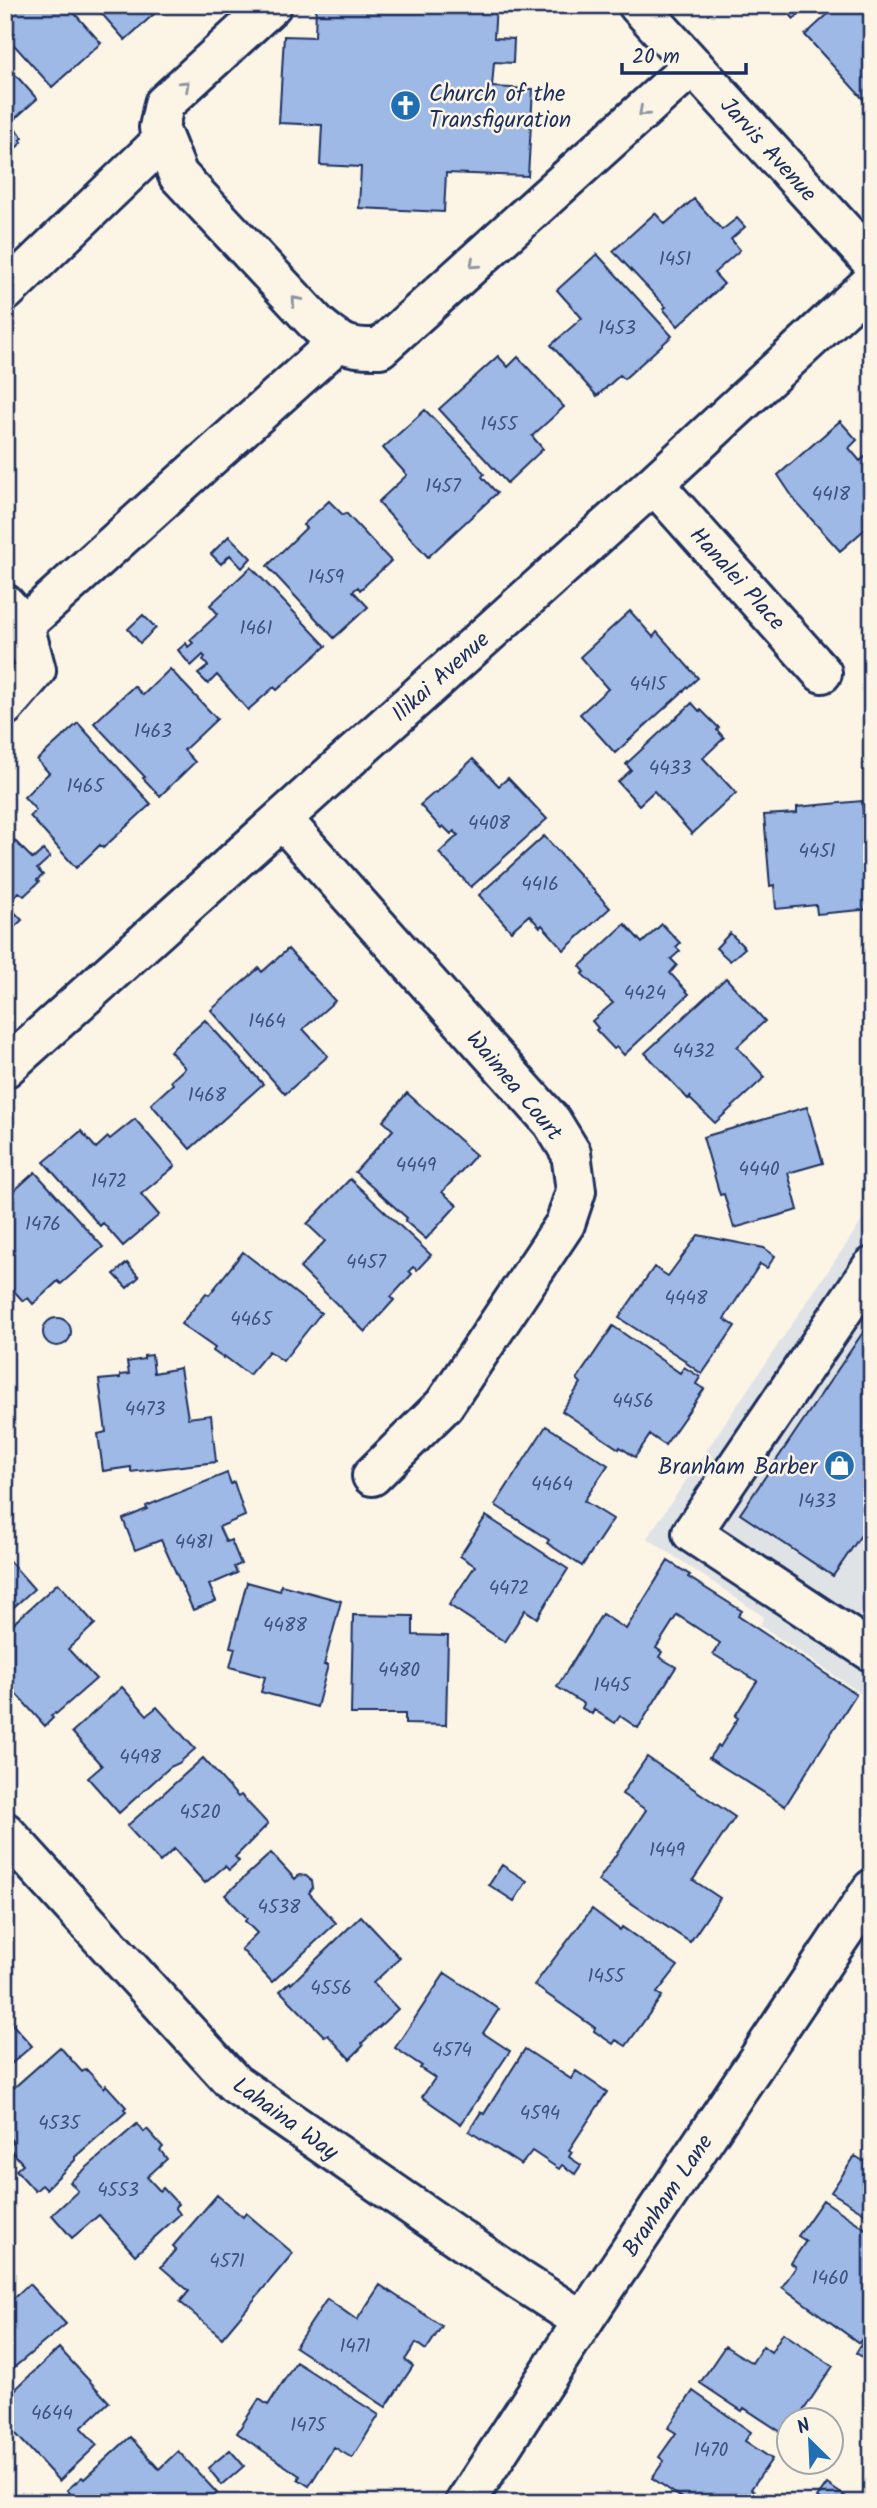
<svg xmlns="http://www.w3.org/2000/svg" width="877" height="2508" font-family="Kalam,sans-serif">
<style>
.built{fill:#e0e3e5}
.building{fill:#9fb9e6;stroke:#1b2f5e;stroke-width:2}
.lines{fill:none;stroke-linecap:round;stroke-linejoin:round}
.minor-casing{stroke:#1b2f5e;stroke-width:44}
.major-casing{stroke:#1b2f5e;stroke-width:44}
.minor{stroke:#fcf5e5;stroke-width:38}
.major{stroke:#fcf5e5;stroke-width:38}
.oneway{stroke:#8c92a2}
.labels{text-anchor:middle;stroke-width:5;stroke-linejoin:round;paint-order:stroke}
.number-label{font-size:19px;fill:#3c5280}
.poi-label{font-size:23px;fill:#1b2f5e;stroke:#fcf5e5;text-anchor:start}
.street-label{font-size:23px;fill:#1b2f5e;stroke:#fcf5e5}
</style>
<rect width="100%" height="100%" fill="#fcf5e5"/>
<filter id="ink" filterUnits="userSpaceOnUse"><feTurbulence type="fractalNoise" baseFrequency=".0143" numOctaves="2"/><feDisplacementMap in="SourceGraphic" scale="14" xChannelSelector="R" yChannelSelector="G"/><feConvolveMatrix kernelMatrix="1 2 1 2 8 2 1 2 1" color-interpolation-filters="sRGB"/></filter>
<g filter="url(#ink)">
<path class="built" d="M872,1206V1701L760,1625L764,1617L647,1538Z"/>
<path class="building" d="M7,5H67L101,43L52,87L5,35Z
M94,5H164L125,40Z
M316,5H496L494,38L514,39L513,63L494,62L492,87L533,89L528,176L446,173L444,212L359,208L361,167L320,165L322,125L279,123L284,36L315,37Z
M781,5H809L794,19Z
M838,5H872V109L805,35Z
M5,63L37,99L10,123L23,138L20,140L22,142L8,156L5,153Z
M694,199L722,230L737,218L745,227L731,239L740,250L714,273L724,284L678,326L663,309L666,307L613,251L655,213L665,224Z
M597,254L672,336L624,379L620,375L597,396L551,345L582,318L557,290Z
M498,356L508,367L518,357L564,407L532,436L543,449L507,483L439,409Z
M425,410L471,457L484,474L482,477L497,493L428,557L378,502L407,475L383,448Z
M840,421L857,440L849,448L860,461L872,451V523L840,551L796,502L778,475Z
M329,501L343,515L346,513L391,561L360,590L358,587L353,591L368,607L334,638L267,566L306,528L303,525Z
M229,536L251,558L242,568L230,555L221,564L211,554Z
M251,567L326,646L277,690L274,687L248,710L217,675L208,684L198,674L208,666L203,660L205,657L203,655L191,666L178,650L186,643L188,647L193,643L190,640L218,614L210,605Z
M630,611L653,637L657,632L698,678L615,753L580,714L608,689L580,657Z
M143,615L156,628L140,643L128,629Z
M170,669L217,719L184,750L195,762L160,796L143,778L145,777L94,723L134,686L143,695Z
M692,703L700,712L701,710L719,728L717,730L724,738L703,758L736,793L692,834L654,791L639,805L618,782L631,770L626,764Z
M78,723L151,804L103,848L100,845L76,868L30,816L36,810L24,797L49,773L37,760Z
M473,759L499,786L508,778L547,819L471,887L439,853L458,835L454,831L451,834L443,826L441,828L420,805L435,792L436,793Z
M862,801L872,909L817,914L816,905L776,909L774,885L770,886L764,815L797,813V807Z
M5,831L33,859L43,850L50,857L37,869L43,875L37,880L39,882L24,896L19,892L7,904L22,920L5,936Z
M544,836L610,908L564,950L542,925L540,927L529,915L511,931L479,895Z
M625,924L642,943L662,924L680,943L676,947L680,951L671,959L677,965L670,973L689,994L624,1055L617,1047L614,1049L596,1030L598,1028L592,1021L613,1003L582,974L585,972L580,966Z
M730,933L745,948L730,961L716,948Z
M288,949L335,1001L303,1029L328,1056L285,1094L211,1010L259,968L262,972Z
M726,978L765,1021L737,1047L765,1077L715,1123L690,1099L691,1096L688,1099L645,1053Z
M205,1020L263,1084L190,1149L151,1104L173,1084L171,1081L185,1068L170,1051Z
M407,1093L476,1155L442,1192L457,1205L426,1239L405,1221L407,1218L355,1172L393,1130L383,1121Z
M807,1107L823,1163L788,1173L798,1210L734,1228L724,1194L720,1195L703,1137Z
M135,1119L175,1166L141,1194L159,1215L123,1246L103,1223L100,1226L44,1162L81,1131L96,1148L108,1137L110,1139Z
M35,1172L103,1247L61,1284L58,1281L33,1304L28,1298L23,1301L5,1281V1199Z
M350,1179L431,1255L417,1270L413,1267L409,1271L412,1274L391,1297L394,1300L365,1332L300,1268L325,1241L307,1224Z
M698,1235L764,1248L775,1256L767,1268L760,1264L724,1319L735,1326L702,1374L685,1362L686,1361L619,1318L654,1267L668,1276Z
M243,1252L321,1313L283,1361L269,1351L249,1375L224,1356L223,1358L213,1351L215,1348L181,1324L206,1293L209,1295Z
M127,1263L139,1277L127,1288L114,1274Z
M43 1332a14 14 0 1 1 28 0a14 14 0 1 1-28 0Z
M872,1319V1519L833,1576L740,1514Z
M613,1326L680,1373L684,1367L700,1377L696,1384L704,1389L665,1445L650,1435L635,1457L620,1447L619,1449L562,1411L581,1383L577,1379Z
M152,1355L154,1373L180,1368L188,1418L211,1415L216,1462L131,1472V1467L103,1471L98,1434L106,1432L99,1380L120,1378V1375L129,1374L127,1362L144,1359V1356Z
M546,1426L608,1465L584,1501L613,1519L582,1566L547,1543L549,1540L495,1505Z
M227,1473L231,1484L234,1482L245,1516L219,1527L226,1542L231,1540L241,1564L234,1567L237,1573L209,1585L216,1601L193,1610L161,1540L135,1550L123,1519L147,1509L146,1506Z
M486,1516L568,1569L537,1618L525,1610L505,1642L449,1605L475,1566L460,1556Z
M5,1556L34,1589L5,1615Z
M668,1561L690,1575L688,1577L742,1611L738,1616L856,1694L785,1806L709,1758L718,1745L720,1747L738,1718L735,1716L757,1681L713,1654L720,1643L677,1615L656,1648L662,1652L659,1657L676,1667L638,1728L620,1716L615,1723L594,1710L592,1714L582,1708L584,1704L557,1687L602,1614L626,1629Z
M247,1582L280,1591L281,1585L341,1601L324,1665H328L317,1707L261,1692L265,1677L230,1667L235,1648L230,1647Z
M58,1583L95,1624L68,1649L96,1679L56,1714L55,1713L51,1716L53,1718L45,1726L11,1688L9,1690L5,1687V1631Z
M353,1615L413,1616V1635L448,1636L446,1725L405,1724V1714H351Z
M122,1687L147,1715L157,1707L195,1749L179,1763L170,1767L119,1813L88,1778L102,1766L72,1732Z
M647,1757L735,1817L693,1880L720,1898L690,1942L598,1881L646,1810L622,1794Z
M203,1758L238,1797L241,1795L268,1824L235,1857L239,1861L229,1870L225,1866L205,1883L174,1849L160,1862L127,1826Z
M271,1853L295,1879L299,1875L306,1876L312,1881L313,1887L309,1893L336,1923L272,1982L241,1949L257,1933L245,1921L247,1918L225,1895Z
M502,1865L527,1881L514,1901L489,1885Z
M592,1909L620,1930L622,1927L678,1966L657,1993L662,1996L626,2046L616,2040L613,2044L594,2031L595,2028L534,1985Z
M361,1916L400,1958L373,1983L398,2009L362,2043L363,2046L350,2059L328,2035L325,2037L280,1991L290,1982L291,1984Z
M445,1973L499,2009L483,2033L510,2051L461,2124L422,2097L435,2078L420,2068L422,2066L395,2048Z
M5,2016L32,2046L5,2069Z
M60,2047L82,2072L86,2069L104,2088L106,2085L126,2107L124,2109L126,2112L75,2157V2160L46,2189L42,2185L35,2191L16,2170L23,2164L8,2147L13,2142L5,2133V2102L11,2097L8,2093Z
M525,2049L571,2079L576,2071L607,2092L569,2150L572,2152L569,2157L581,2165L575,2174L562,2165L559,2169L532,2151L521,2165L469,2131L481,2112L484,2114Z
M137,2124L144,2132L147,2129L163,2147L160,2150L167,2159L147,2177L160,2191L163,2188L178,2204L175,2207L180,2214L135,2255L99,2215L72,2238L52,2215L78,2191L70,2182Z
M855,2156L872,2166V2218L831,2192Z
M217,2195L243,2217L246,2213L293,2253L222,2338L180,2302L189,2291L161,2267L176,2249L173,2246Z
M823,2200L872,2233V2325L859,2343L782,2287L796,2267L791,2263L806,2241L798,2236Z
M29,2284L66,2324L5,2375V2306Z
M380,2285L442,2326L426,2350L416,2343L405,2360L413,2366L386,2407L295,2347L327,2299L357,2320Z
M783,2333L833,2366L797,2420H790V2432L787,2436L744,2408L742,2411L700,2383L725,2346L752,2363L763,2346L771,2352Z
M865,2338L872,2343V2363L856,2353Z
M59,2348L109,2402L81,2428L97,2445L59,2481L5,2422V2399Z
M296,2362L379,2415L352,2458L334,2447L309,2486L298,2479L300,2476L237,2433L259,2399L268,2405Z
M693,2391L751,2432L745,2441L772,2459L751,2489L756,2493L749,2503H689L652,2478L664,2461L659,2457L676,2433L668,2428Z
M130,2437L159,2469L178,2451L217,2493L207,2503H79L67,2490L82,2477L84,2479Z
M230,2450L244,2466L222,2485L208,2468Z
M827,2484L846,2497L842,2503H825L817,2498Z
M872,2485V2503H860Z"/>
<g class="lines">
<defs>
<path id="minor" d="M272,5L164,104L159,128L178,175L318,325C342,345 348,349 380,348L693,65
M638,5L872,262
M5,292L163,140
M654,484L822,673
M5,604L24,625L338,342
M5,706L36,670L24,625
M282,819L552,1122L571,1153L576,1191L565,1224L444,1405L372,1476
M5,1068L654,484L872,282
M872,1267L692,1533L872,1652
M5,1832L234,2083L521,2281L583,2321"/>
<path id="major" d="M465,2503L583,2321L872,1889"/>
</defs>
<use href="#minor" class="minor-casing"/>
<use href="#major" class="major-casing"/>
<use href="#minor" class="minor"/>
<use href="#major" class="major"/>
</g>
<defs><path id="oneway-chevron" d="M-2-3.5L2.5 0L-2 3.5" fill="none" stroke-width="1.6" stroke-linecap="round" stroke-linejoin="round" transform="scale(1.75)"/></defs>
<g class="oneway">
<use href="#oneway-chevron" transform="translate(185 85) rotate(-43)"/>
<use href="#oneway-chevron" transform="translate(643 112) rotate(138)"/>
<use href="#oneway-chevron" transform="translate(474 264) rotate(138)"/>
<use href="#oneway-chevron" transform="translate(296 301) rotate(-132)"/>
</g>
</g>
<defs>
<symbol id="church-disc" viewBox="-11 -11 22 22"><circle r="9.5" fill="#1f6fb2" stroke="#fcf5e5"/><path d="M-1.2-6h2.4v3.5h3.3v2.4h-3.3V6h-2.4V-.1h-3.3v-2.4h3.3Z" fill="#fff"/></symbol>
<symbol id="shop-disc" viewBox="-11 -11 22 22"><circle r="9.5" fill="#1f6fb2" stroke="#fcf5e5"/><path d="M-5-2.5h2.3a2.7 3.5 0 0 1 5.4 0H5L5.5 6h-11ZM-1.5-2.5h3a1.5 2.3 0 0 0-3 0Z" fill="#fff"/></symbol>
</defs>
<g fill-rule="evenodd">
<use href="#church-disc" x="388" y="88" width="35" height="35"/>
<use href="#shop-disc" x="822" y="1448" width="35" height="35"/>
</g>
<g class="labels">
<g class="number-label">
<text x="675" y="265">1451</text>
<text x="617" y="334">1453</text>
<text x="499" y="430">1455</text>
<text x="443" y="492">1457</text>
<text x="831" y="500">4418</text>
<text x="326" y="583">1459</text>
<text x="256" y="634">1461</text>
<text x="648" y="690">4415</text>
<text x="153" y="737">1463</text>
<text x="670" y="774">4433</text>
<text x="85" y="792">1465</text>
<text x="489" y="829">4408</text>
<text x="817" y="857">4451</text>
<text x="540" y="890">4416</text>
<text x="645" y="999">4424</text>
<text x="267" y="1027">1464</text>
<text x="694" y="1057">4432</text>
<text x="207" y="1101">1468</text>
<text x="416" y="1171">4449</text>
<text x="759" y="1175">4440</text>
<text x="109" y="1187">1472</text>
<text x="43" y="1230">1476</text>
<text x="366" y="1268">4457</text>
<text x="686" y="1304">4448</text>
<text x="251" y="1325">4465</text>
<text x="633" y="1407">4456</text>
<text x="145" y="1415">4473</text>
<text x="552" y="1490">4464</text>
<text x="817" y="1507">1433</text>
<text x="194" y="1548">4481</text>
<text x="509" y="1594">4472</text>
<text x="285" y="1631">4488</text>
<text x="399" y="1676">4480</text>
<text x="612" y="1691">1445</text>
<text x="140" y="1763">4498</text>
<text x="200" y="1818">4520</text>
<text x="667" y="1856">1449</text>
<text x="279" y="1913">4538</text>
<text x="606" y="1982">1455</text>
<text x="331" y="1994">4556</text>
<text x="452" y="2056">4574</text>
<text x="540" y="2119">4594</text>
<text x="59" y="2129">4535</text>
<text x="118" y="2196">4553</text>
<text x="227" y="2267">4571</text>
<text x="830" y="2284">1460</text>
<text x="355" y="2352">1471</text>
<text x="52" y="2419">4644</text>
<text x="308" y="2431">1475</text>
<text x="711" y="2456">1470</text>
</g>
<g class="poi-label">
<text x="429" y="101">Church of the<tspan x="429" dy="26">Transfiguration</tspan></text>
<text x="817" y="1474" text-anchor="end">Branham Barber</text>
</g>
<g class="street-label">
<text transform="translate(769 149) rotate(48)" y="8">Jarvis Avenue</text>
<text transform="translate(738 578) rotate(48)" y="8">Hanalei Place</text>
<text transform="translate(440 676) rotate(-42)" y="8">Ilikai Avenue</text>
<text transform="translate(515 1085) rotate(50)" y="8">Waimea Court</text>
<text transform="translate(286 2118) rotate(36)" y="8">Lahaina Way</text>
<text transform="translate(667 2195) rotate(-56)" y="8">Branham Lane</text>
</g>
</g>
<rect width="877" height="2508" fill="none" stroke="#fcf5e5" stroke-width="28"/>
<rect x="14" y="14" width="849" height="2480" fill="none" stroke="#1b2f5e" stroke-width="2.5" filter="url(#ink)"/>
<g transform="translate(810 2441) rotate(336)"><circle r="33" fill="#fcf5e5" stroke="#a2a6af" stroke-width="2"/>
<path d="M0-5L12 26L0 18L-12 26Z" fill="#1f6fb2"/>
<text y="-10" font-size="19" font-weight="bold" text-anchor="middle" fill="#1b2f5e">N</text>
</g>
<path d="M622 63v10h124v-10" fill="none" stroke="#1b2f5e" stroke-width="3.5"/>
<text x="632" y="63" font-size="21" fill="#1b2f5e" stroke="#fcf5e5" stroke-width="5" paint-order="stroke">20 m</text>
</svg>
